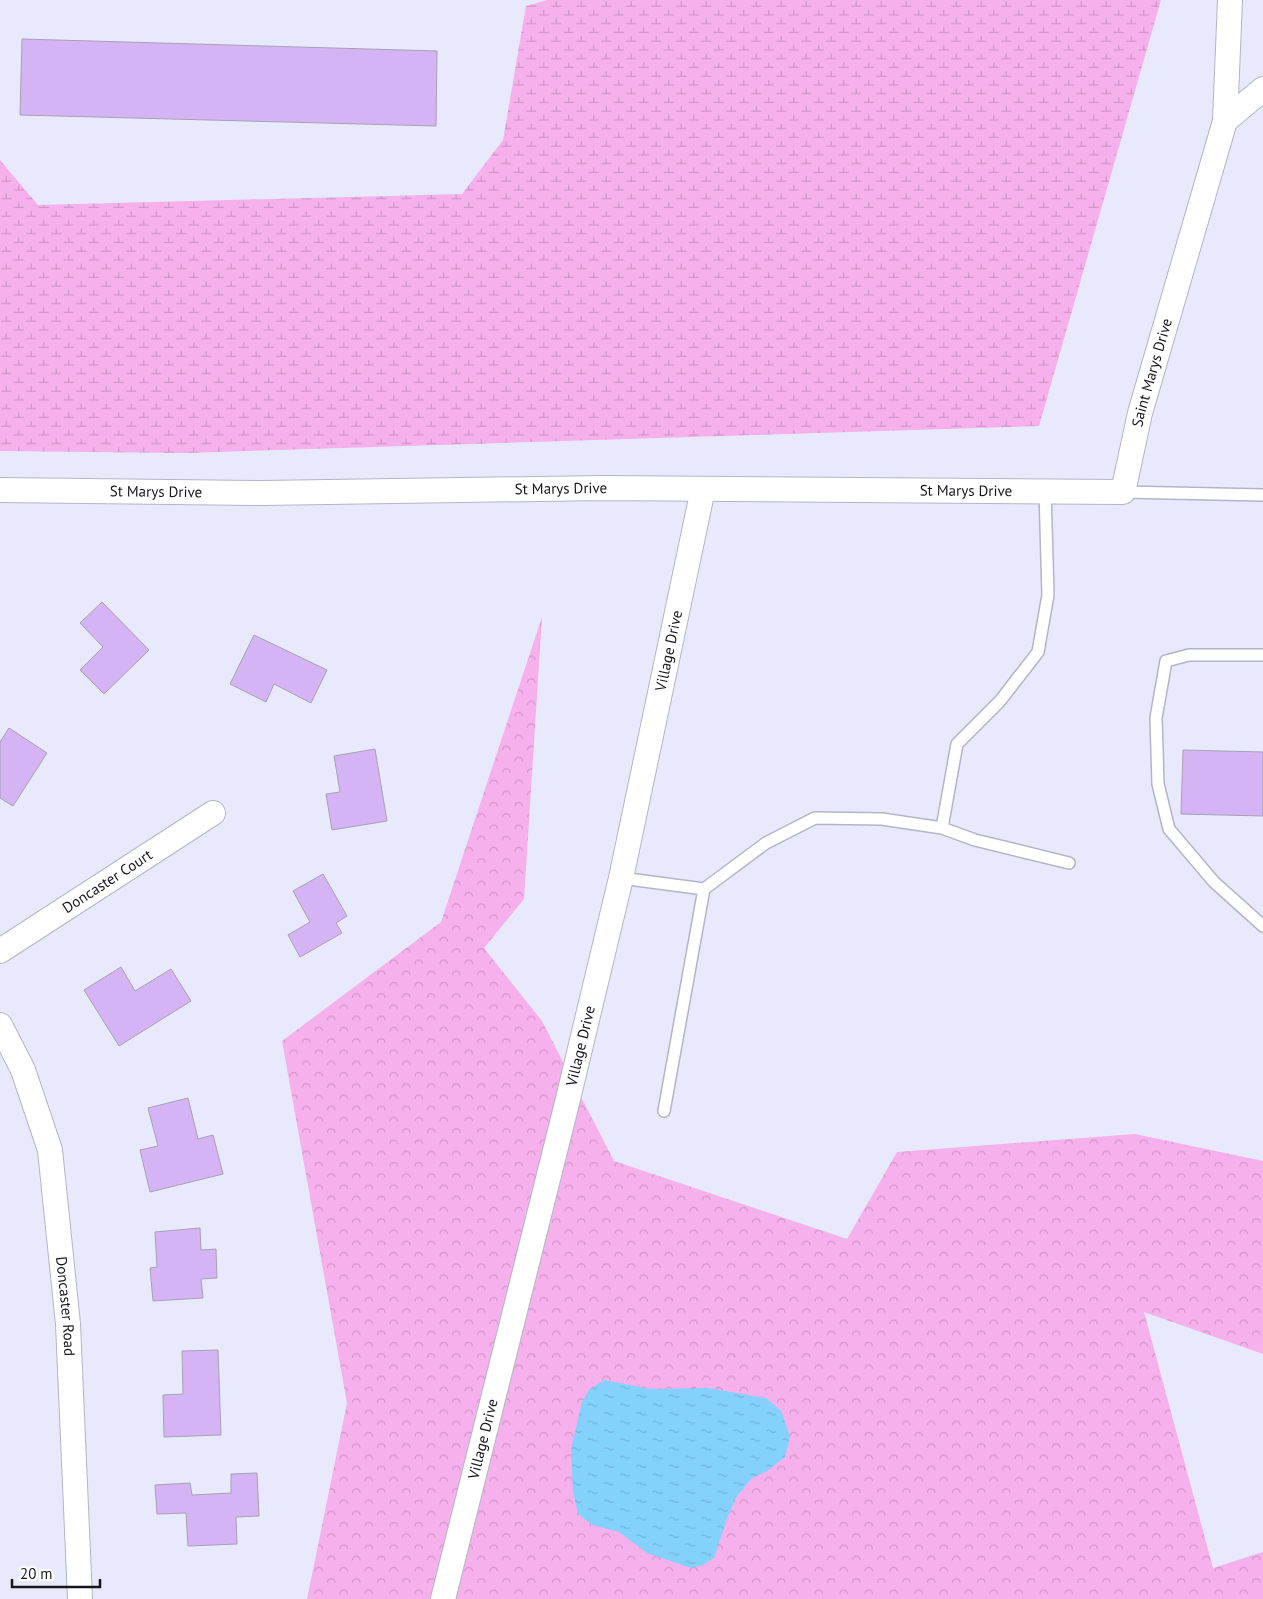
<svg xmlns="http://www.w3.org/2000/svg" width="1263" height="1599" font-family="'PT Sans',sans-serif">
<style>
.forest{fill:url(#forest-crowns)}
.wetland{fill:url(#wetland-marsh)}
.water{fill:url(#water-ripples)}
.building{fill:#d5b4f5;stroke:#a9a0b2}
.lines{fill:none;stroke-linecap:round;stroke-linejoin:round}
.service-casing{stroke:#b3b5c7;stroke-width:14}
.minor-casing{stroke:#b3b5c7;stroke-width:26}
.service{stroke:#fff;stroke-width:11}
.minor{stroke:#fff;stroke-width:24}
.labels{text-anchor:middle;stroke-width:5;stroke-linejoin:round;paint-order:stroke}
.street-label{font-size:15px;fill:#15151c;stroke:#fff}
</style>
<defs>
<pattern id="forest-crowns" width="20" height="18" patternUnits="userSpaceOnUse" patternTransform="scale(1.25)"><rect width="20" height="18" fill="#f6b0eb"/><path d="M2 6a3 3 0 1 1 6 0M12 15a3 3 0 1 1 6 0" fill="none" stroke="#d296c9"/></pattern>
<pattern id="wetland-marsh" width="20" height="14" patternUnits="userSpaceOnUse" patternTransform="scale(1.25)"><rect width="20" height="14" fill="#f6b0eb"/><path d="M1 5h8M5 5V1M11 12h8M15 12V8" fill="none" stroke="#d296c9"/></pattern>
<pattern id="water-ripples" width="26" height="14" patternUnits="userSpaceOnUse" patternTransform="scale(1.25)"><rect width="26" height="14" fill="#84d2fc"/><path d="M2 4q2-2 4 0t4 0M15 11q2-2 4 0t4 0" fill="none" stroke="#71b3d7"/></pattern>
</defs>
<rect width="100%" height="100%" fill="#e8e9fd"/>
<path class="forest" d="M542,617L524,899L484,948L542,1021L614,1161L847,1239L897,1152L1135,1134L1263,1161V1354L1144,1312L1213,1568L1263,1552V1599H307L347,1403L282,1041L441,922Z"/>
<path class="wetland" d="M547,0H1161L1039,426L185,453L0,451V160L38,205L462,194L503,140L526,6Z"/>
<path class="water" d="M604,1380L650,1389L708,1388L766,1398L781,1411L790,1436L785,1457L767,1471L752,1478L737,1496L728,1516L714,1558L703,1565L691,1568L647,1553L619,1532L592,1525L578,1514L573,1492L571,1449L582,1402L589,1390Z"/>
<path class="building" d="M22,39L437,51L436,126L20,115Z
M102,602L149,650L104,694L80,670L103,647L80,623Z
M254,635L327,670L311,703L274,684L266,702L230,684Z
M9,728L47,753L13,806L0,798V742Z
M375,749L387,821L332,830L326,794L340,792L334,756Z
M1183,750L1263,752V816L1181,814Z
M323,874L347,916L336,923L342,933L300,957L288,935L310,922L293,891Z
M121,967L135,991L171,969L191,1001L119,1046L84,990Z
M188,1098L198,1139L213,1135L223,1174L150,1192L140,1150L158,1146L148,1108Z
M200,1228L201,1250L216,1249L217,1278L201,1279L203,1298L153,1301L150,1268L157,1267L155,1232Z
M218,1350L221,1435L164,1437L163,1395L183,1394L182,1351Z
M257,1473L259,1516L236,1517L237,1544L188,1546L186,1513L157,1514L155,1485L190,1483L192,1495L231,1493V1474Z"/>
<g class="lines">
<defs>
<path id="service" d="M1123,492L1263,495
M1263,655H1189L1166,661L1156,718L1158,784L1169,829L1214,882L1263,926
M942,828L957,744L1000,701L1038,652L1048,595L1045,491
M621,878L704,889L766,843L815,818L882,819L942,828L975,840L1069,863
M664,1111L704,889"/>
<g id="minor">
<path d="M1230,0L1225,121L1263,89"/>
<path id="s1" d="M0,490L262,493L603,488L1123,492L1140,413L1225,121"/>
<path id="s2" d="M0,951L213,813"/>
<path id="s3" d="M0,1025L23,1070L50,1150L68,1324L80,1599"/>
<path id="s4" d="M443,1599L567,1103L621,878L703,489"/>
</g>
</defs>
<use href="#service" class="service-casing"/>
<use href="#minor" class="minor-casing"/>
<use href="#service" class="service"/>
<use href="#minor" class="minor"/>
</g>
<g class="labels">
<g class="street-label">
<text dy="5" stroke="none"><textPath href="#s1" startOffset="1246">Saint Marys Drive</textPath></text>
<text dy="5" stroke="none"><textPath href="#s1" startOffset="561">St Marys Drive</textPath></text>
<text dy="5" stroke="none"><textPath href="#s1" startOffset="966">St Marys Drive</textPath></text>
<text dy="5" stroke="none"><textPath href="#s1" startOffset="156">St Marys Drive</textPath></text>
<text dy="5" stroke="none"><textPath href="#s4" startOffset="975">Village Drive</textPath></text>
<text dy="5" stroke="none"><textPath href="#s2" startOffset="128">Doncaster Court</textPath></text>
<text dy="5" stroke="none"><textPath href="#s4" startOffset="570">Village Drive</textPath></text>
<text dy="5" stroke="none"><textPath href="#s3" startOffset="292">Doncaster Road</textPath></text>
<text dy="5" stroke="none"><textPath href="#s4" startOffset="165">Village Drive</textPath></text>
</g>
</g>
<path d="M12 1579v8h88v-8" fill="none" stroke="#15151c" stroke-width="2.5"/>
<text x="20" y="1579" font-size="15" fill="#15151c" stroke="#ffffff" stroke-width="4" paint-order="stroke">20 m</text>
</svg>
